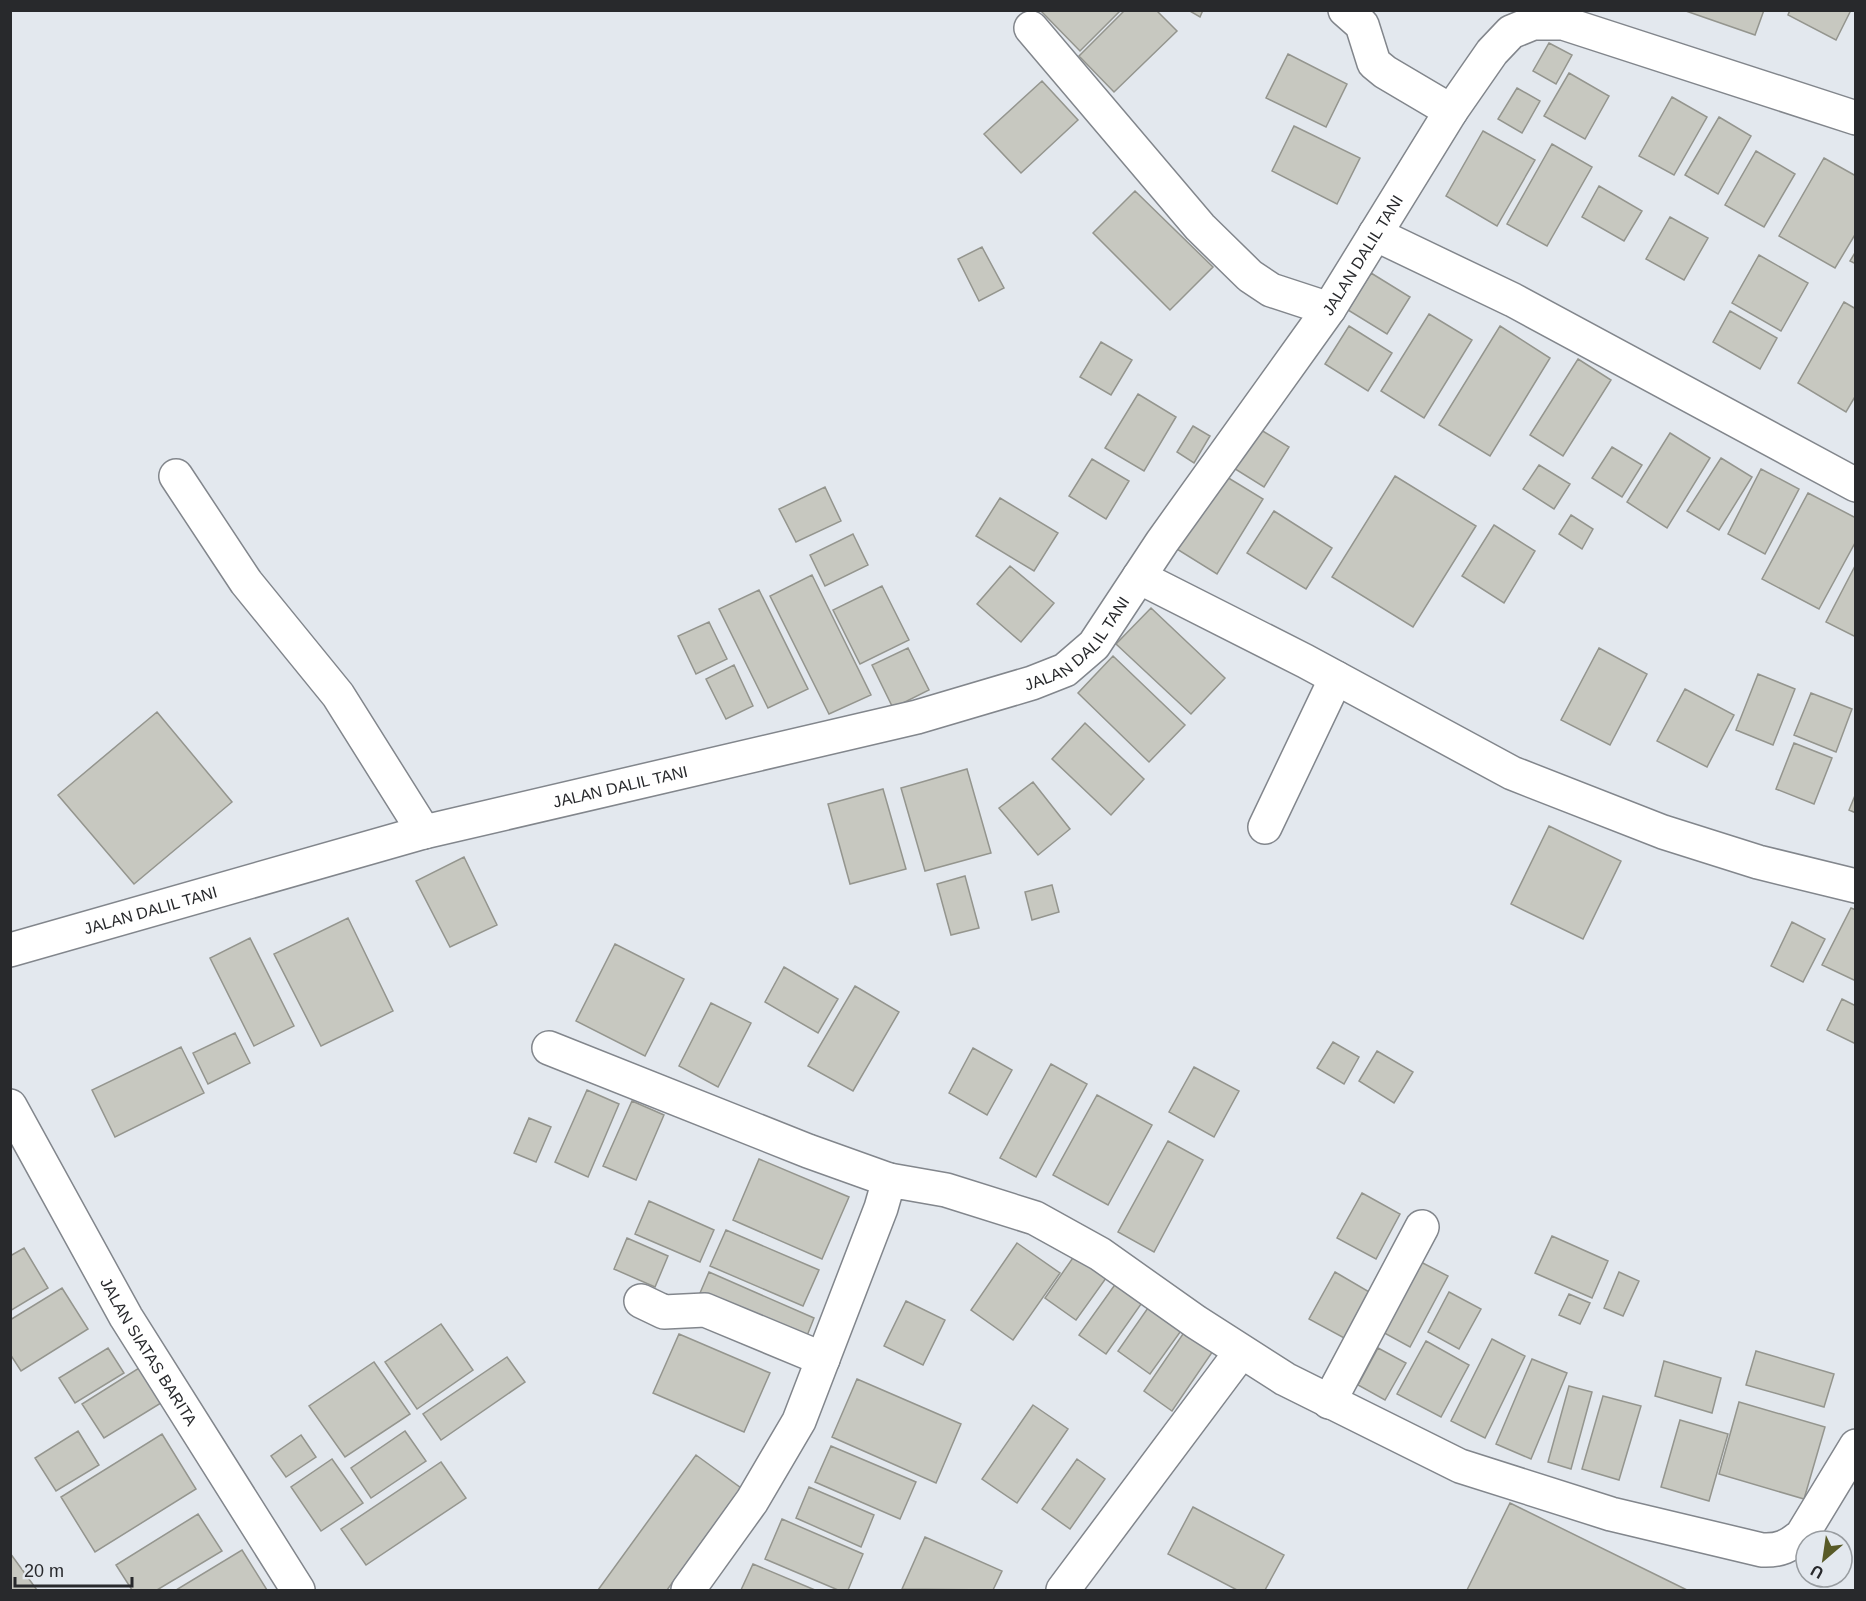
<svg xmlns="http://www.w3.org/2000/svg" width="1866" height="1601" font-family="Helvetica,sans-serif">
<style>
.building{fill:#c7c8c0;stroke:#94958e;stroke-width:1.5}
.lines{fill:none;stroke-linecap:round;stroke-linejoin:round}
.minor-casing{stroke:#82868c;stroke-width:36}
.minor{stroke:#fff;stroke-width:33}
.labels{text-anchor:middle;stroke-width:4.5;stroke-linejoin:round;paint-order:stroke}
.street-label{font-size:16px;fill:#28292c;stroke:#e3e8ee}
</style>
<rect width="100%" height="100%" fill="#e3e8ee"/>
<path class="building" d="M1040,10H1121L1080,51Z
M1125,10H1156L1177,31L1114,92L1079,56Z
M1188,10H1203L1200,17Z
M1683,10H1764L1755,35Z
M1790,10H1851L1836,40L1788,15Z
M1549,43L1572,55L1556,84L1533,71Z
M1288,54L1347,84L1326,127L1266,98Z
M1569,73L1609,96L1585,139L1544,116Z
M1042,81L1078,120L1021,173L984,134Z
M1517,88L1540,101L1522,133L1498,119Z
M1672,97L1707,117L1674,175L1639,156Z
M1719,117L1751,136L1718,194L1685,175Z
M1294,126L1360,158L1337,204L1272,171Z
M1483,131L1535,160L1497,226L1446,196Z
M1552,144L1592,167L1547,246L1507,224Z
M1756,151L1795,174L1764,227L1725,205Z
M1824,158L1856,176V233L1835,268L1779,236Z
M1599,186L1642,211L1624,241L1582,217Z
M1135,191L1213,267L1170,310L1093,233Z
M1670,217L1708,238L1684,280L1646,259Z
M982,247L1004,288L979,301L958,259Z
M1856,251V264L1850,261Z
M1759,255L1808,283L1781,331L1732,303Z
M1371,273L1410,297L1387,334L1348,310Z
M1844,302L1856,309V395L1846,412L1798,383Z
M1730,311L1777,338L1760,369L1713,342Z
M1429,314L1472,340L1424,418L1381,391Z
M1349,326L1392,353L1368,391L1325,364Z
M1500,326L1550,358L1490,456L1439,425Z
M1101,342L1132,360L1111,395L1080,377Z
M1578,359L1611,380L1563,456L1530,435Z
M1138,394L1176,417L1144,471L1105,448Z
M1193,426L1210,436L1194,463L1177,452Z
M1256,427L1289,447L1264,487L1232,467Z
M1670,433L1710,458L1667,528L1627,502Z
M1612,447L1642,465L1622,497L1592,478Z
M1721,458L1752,477L1719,530L1687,511Z
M1092,459L1129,481L1106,519L1069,496Z
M1539,465L1570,484L1554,509L1523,489Z
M1761,469L1799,489L1765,554L1728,534Z
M1217,471L1263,499L1217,574L1172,546Z
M1395,476L1476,526L1413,627L1332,577Z
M825,487L841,521L796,542L779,509Z
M1808,493L1856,518V541L1819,609L1762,579Z
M1000,498L1058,533L1034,571L976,536Z
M1274,511L1332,548L1306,589L1247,553Z
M1571,515L1593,529L1582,549L1559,534Z
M1494,525L1535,551L1504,603L1462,576Z
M853,534L868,565L825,586L810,555Z
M1856,564V637L1826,622Z
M1010,566L1054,603L1021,642L977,604Z
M812,575L871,695L829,714L770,596Z
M882,586L909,640L860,664L833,610Z
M759,590L808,689L768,708L719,609Z
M1151,608L1225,678L1191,714L1116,644Z
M709,622L727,659L696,674L678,636Z
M908,648L929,690L893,708L872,665Z
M1599,648L1647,674L1610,745L1561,720Z
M1113,656L1185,725L1149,762L1078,693Z
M734,665L753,706L726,719L706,679Z
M1758,674L1795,689L1773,745L1736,730Z
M1685,689L1734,715L1707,767L1657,741Z
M1811,693L1852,709L1836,752L1794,735Z
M157,712L232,802L134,884L58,795Z
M1085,723L1144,779L1111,815L1052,759Z
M1794,743L1832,758L1814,804L1776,789Z
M967,769L991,853L925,871L901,788Z
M1033,782L1070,829L1038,855L999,808Z
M883,789L906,869L850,884L828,804Z
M1856,793V813L1849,810Z
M1549,826L1621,861L1583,939L1511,904Z
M464,857L497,925L450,947L416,881Z
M965,876L979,928L951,935L937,884Z
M1052,885L1059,912L1032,920L1025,892Z
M1851,908L1856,910V981L1822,965Z
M348,918L393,1011L321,1046L274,954Z
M1792,922L1825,939L1803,982L1771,966Z
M250,938L294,1026L254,1046L210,958Z
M615,944L684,979L645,1056L576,1021Z
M784,967L838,999L818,1033L765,1002Z
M855,986L899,1012L853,1091L808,1066Z
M1842,999L1856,1006V1044L1827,1030Z
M711,1003L751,1023L718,1087L679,1066Z
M235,1033L250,1063L208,1084L193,1053Z
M1333,1042L1359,1057L1344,1084L1317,1068Z
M181,1047L204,1093L115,1137L92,1090Z
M973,1048L1012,1070L987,1115L949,1093Z
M1377,1051L1413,1072L1394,1103L1359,1081Z
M1051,1064L1087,1084L1036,1177L1000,1158Z
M1194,1067L1239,1091L1214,1137L1169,1112Z
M587,1090L619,1104L588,1177L555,1162Z
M1097,1095L1152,1125L1108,1205L1053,1175Z
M632,1101L664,1115L636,1180L603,1166Z
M529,1118L551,1127L536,1162L514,1153Z
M1168,1141L1203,1160L1154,1252L1118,1232Z
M759,1159L849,1197L822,1259L733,1220Z
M1362,1193L1400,1214L1376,1259L1337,1238Z
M649,1201L714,1230L700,1262L635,1234Z
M726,1230L819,1270L803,1306L710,1266Z
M1552,1236L1608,1261L1592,1298L1535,1273Z
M627,1238L668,1256L655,1287L614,1269Z
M1017,1243L1060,1273L1013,1340L971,1310Z
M24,1248L48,1288L10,1311V1256Z
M1077,1252L1109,1274L1076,1320L1045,1298Z
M1415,1259L1448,1276L1410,1347L1377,1329Z
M709,1272L814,1318L803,1346L697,1300Z
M1335,1272L1371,1293L1346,1339L1309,1319Z
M1619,1272L1639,1281L1623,1316L1604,1308Z
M1119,1279L1146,1297L1106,1354L1079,1335Z
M62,1288L88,1329L21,1371L10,1354V1320Z
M1449,1292L1481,1309L1459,1349L1428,1332Z
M1569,1294L1590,1303L1580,1324L1559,1315Z
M906,1301L945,1320L923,1365L884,1346Z
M1150,1305L1183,1328L1150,1374L1118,1351Z
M441,1324L473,1370L417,1409L385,1362Z
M1185,1331L1213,1351L1172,1411L1144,1391Z
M679,1334L770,1373L744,1432L653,1393Z
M1492,1339L1525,1356L1485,1438L1451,1421Z
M1426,1341L1469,1365L1441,1417L1397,1394Z
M108,1348L124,1373L75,1403L59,1378Z
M1378,1348L1406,1363L1385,1400L1358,1385Z
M1756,1351L1834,1374L1824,1407L1746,1385Z
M507,1357L525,1382L441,1440L423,1414Z
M1532,1359L1567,1373L1531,1459L1496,1444Z
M1664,1361L1721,1378L1712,1413L1655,1396Z
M374,1362L410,1414L345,1457L309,1406Z
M139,1368L161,1403L104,1438L82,1404Z
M857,1379L961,1424L936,1483L832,1437Z
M1569,1386L1592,1392L1571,1469L1548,1462Z
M1603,1396L1641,1406L1619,1480L1582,1469Z
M1739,1402L1825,1427L1804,1499L1719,1474Z
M1033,1405L1068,1429L1017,1503L982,1479Z
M1680,1420L1728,1434L1709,1501L1661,1487Z
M78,1431L99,1465L56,1491L35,1458Z
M405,1431L426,1461L371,1498L351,1468Z
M162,1434L196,1489L95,1552L61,1497Z
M301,1435L316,1457L286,1477L271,1456Z
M831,1446L916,1482L900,1519L815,1482Z
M696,1455L741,1488L667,1590H598Z
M332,1459L363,1503L321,1531L291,1487Z
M1077,1459L1105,1479L1070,1529L1042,1509Z
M441,1462L466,1498L366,1565L341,1529Z
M809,1487L874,1515L861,1547L796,1518Z
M1510,1503L1687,1590H1467Z
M1193,1507L1284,1555L1265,1590H1237L1168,1554Z
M198,1514L222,1551L157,1590H132L116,1565Z
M782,1519L863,1554L848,1590H838L765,1559Z
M925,1537L1002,1571L993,1590L902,1589Z
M242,1550L267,1590H176Z
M10,1553L37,1590H10Z
M753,1564L815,1590H741Z"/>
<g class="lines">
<defs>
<g id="minor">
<path d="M1345,10L1362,25L1374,63L1385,72L1451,111"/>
<path d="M1031,28L1200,227L1250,276L1271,290L1329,309"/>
<path d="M1375,234L1513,300L1856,485"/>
<path d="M176,476L246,582L338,695L424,832"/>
<path d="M1139,577L1305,661L1512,773L1663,832L1758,862L1856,886"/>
<path d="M1265,827L1336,678"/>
<path id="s1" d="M10,950L424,832L917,717L1032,683L1065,670L1094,645L1162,542L1329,309L1451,111L1492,52L1511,32L1533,23H1563L1856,118"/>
<path d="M549,1048L808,1151L889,1180"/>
<path id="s2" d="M10,1106L126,1317L298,1590"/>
<path d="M641,1301L664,1312L705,1310L823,1359"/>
<path d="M1329,1402L1422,1227"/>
<path d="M688,1590L752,1501L799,1421L881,1208L889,1180L946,1190L1035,1218L1100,1254L1196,1322L1285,1379L1460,1466L1611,1514L1762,1550C1780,1551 1789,1546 1802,1535L1856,1446"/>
<path d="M1063,1590L1241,1352"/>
</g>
</defs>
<use href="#minor" class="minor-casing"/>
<use href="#minor" class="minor"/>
</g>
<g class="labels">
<g class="street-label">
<text dy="6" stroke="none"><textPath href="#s1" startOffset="1604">JALAN DALIL TANI</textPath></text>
<text dy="6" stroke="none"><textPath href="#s1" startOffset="1118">JALAN DALIL TANI</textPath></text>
<text dy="6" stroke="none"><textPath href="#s1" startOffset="632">JALAN DALIL TANI</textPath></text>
<text dy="6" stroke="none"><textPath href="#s1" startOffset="146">JALAN DALIL TANI</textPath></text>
<text dy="6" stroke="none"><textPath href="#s2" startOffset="282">JALAN SIATAS BARITA</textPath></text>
</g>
</g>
<rect width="1866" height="1601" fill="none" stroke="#28292c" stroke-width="24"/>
<g transform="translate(1824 1559) rotate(209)"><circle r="28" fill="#e3e8ee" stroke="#989ca0" stroke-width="1.5"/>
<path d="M0-4.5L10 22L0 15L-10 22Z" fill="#585a27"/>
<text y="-9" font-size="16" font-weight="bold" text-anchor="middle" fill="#28292c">U</text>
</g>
<path d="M15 1577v9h117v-9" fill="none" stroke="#28292c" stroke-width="3"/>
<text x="24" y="1577" font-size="18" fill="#28292c" stroke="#e3e8ee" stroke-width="4.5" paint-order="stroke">20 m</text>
</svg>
